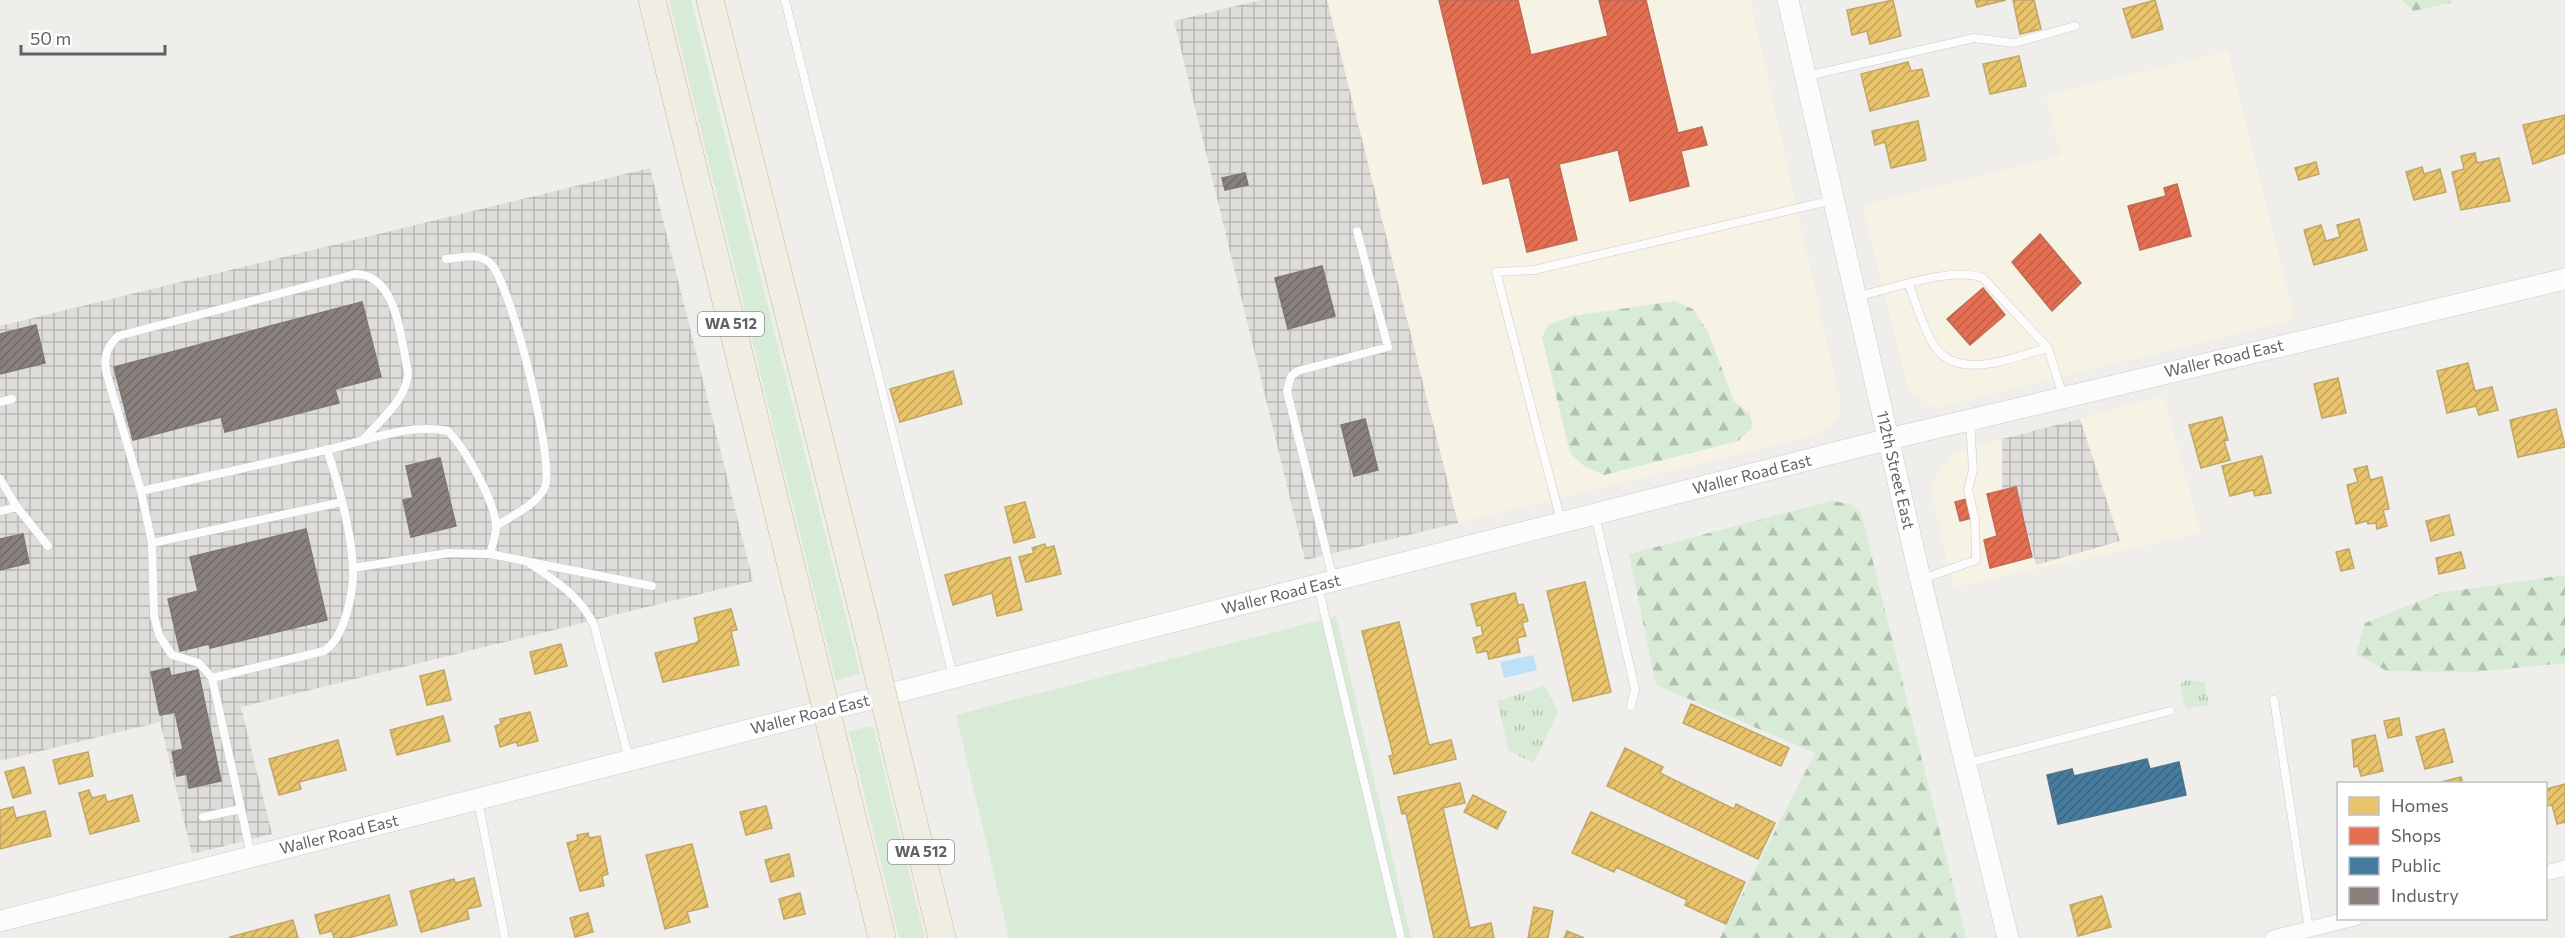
<svg xmlns="http://www.w3.org/2000/svg" width="2565" height="938" font-family="Commissioner,sans-serif">
<style>
.commercial{fill:#f7f3e4}
.industrial{fill:url(#industrial-grid)}
.green{fill:#d8ebd6}
.forest{fill:url(#forest-firs)}
.park{fill:url(#park-tufts)}
.water{fill:#bfe0f9}
.homes{fill:url(#homes-hatch);stroke:#c0a769;stroke-width:1.5}
.shops{fill:url(#shops-hatch);stroke:#be6b58;stroke-width:1.5}
.public{fill:url(#public-hatch);stroke:#4d748d;stroke-width:1.5}
.industry{fill:url(#industry-hatch);stroke:#7d7876;stroke-width:1.5}
.lines{fill:none;stroke-linecap:round;stroke-linejoin:round}
.lane-casing{stroke:#cbcccc;stroke-width:9}
.street-casing{stroke:#cbcccc;stroke-width:16}
.secondary-casing{stroke:#cacacb;stroke-width:22}
.highway-casing{stroke:#c8b996;stroke-width:28}
.lane{stroke:#fdfcfc;stroke-width:8}
.street{stroke:#fdfcfc;stroke-width:15}
.secondary{stroke:#fdfcfc;stroke-width:21}
.highway{stroke:#f0ede3;stroke-width:27}
.highway-bridge-casing{stroke:#c8b996;stroke-width:28;stroke-linecap:butt}
.highway-bridge{stroke:#f0ede3;stroke-width:27}
.labels{text-anchor:middle;stroke-width:6;stroke-linejoin:round;paint-order:stroke}
.shield{fill:#fff;stroke:#8f9295;stroke-width:1.5}
.shield-label{font-size:15px;font-weight:bold;fill:#5f6368}
.street-label{font-size:16px;fill:#5f6368;stroke:#fff}
</style>
<defs>
<pattern id="industrial-grid" width="8" height="8" patternUnits="userSpaceOnUse" patternTransform="scale(1.5)"><rect width="8" height="8" fill="#dfddda"/><path d="M0 4h8M4 0v8" fill="none" stroke="#b8b7b5"/></pattern>
<pattern id="forest-firs" width="22" height="20" patternUnits="userSpaceOnUse" patternTransform="scale(1.5)"><rect width="22" height="20" fill="#d8ebd6"/><path d="M5 1l3.5 6h-7zM16 11l3.5 6h-7z" fill="#b2c2b1"/></pattern>
<pattern id="park-tufts" width="24" height="20" patternUnits="userSpaceOnUse" patternTransform="scale(1.5)"><rect width="24" height="20" fill="#d8ebd6"/><path d="M3 7l-1-3M5 7V3M7 7l1-3M15 17l-1-3M17 17v-4M19 17l1-3" fill="none" stroke="#b2c2b1"/></pattern>
<pattern id="homes-hatch" width="6" height="6" patternUnits="userSpaceOnUse" patternTransform="scale(1.5)"><rect width="6" height="6" fill="#e9c46a"/><path d="M-1 1l2-2M0 6l6-6M5 7l2-2" fill="none" stroke="#c0a35b"/></pattern>
<pattern id="shops-hatch" width="6" height="6" patternUnits="userSpaceOnUse" patternTransform="scale(1.5)"><rect width="6" height="6" fill="#e76f51"/><path d="M-1 1l2-2M0 6l6-6M5 7l2-2" fill="none" stroke="#be5f47"/></pattern>
<pattern id="public-hatch" width="6" height="6" patternUnits="userSpaceOnUse" patternTransform="scale(1.5)"><rect width="6" height="6" fill="#457b9d"/><path d="M-1 1l2-2M0 6l6-6M5 7l2-2" fill="none" stroke="#3b647e"/></pattern>
<pattern id="industry-hatch" width="6" height="6" patternUnits="userSpaceOnUse" patternTransform="scale(1.5)"><rect width="6" height="6" fill="#8a817c"/><path d="M-1 1l2-2M0 6l6-6M5 7l2-2" fill="none" stroke="#6e6865"/></pattern>
</defs>
<rect width="100%" height="100%" fill="#efeeea"/>
<path class="commercial" d="M1327,0H1750L1840,401L1838,420L1818,434L1458,523Z
M2228,51L2294,319L1935,408L1908,389L1863,205L2061,156L2046,96Z
M2163,396L2201,533L1954,587L1930,487L1952,453Z"/>
<path class="industrial" d="M1261,0H1327L1458,523L1305,560L1174,21Z
M650,168L753,581L241,707L272,834L192,854L160,722L0,761V326Z
M2080,419L2120,541L2036,565L2016,487L2002,490V439Z"/>
<path class="green" d="M669,0H691L860,673L836,681Z
M1336,616L1411,938H1009L956,715Z
M873,726L925,938H899L849,731Z"/>
<path class="forest" d="M2402,0H2453L2451,3L2413,11Z
M1675,301L1693,309L1708,332L1734,401L1750,414L1753,427L1738,441L1604,475L1584,466L1570,453L1542,337L1548,325L1572,316Z
M1832,501L1851,504L1861,513L1966,938H1720L1815,753L1656,685L1629,554Z
M2565,575V663L2475,672L2387,671L2356,654L2365,623L2440,593Z"/>
<path class="park" d="M2186,680L2204,682L2209,703L2207,705L2187,709L2185,706L2180,685Z
M1544,686L1558,711L1534,763L1509,751L1497,701Z"/>
<path class="water" d="M1533,655L1537,670L1504,678L1500,662Z"/>
<path class="homes" d="M1893,0L1901,36L1870,44L1867,31L1852,35L1847,10Z
M1975,0H2006L1977,7Z
M2013,0H2034L2041,29L2020,34Z
M2155,0L2163,29L2132,38L2123,9Z
M2019,56L2026,86L1990,94L1983,64Z
M1908,62L1911,71L1922,69L1929,96L1870,111L1861,74Z
M2565,115V153L2533,164L2523,125Z
M1918,121L1926,160L1891,168L1885,142L1875,145L1872,131Z
M2475,153L2477,163L2499,158L2510,201L2461,210L2452,172L2464,169L2461,156Z
M2316,162L2319,174L2299,180L2295,168Z
M2422,167L2424,174L2440,169L2446,192L2414,200L2406,172Z
M2359,219L2367,250L2314,265L2304,230L2321,225L2326,241L2340,237L2337,225Z
M2468,363L2475,391L2492,387L2498,410L2479,415L2476,406L2447,413L2437,371Z
M953,371L962,404L900,422L890,389Z
M2338,378L2346,413L2322,418L2314,384Z
M2556,409L2565,447L2518,457L2510,420Z
M2222,417L2228,440L2224,441L2230,460L2201,468L2189,425Z
M2262,456L2271,493L2255,496L2253,490L2230,496L2222,466Z
M2367,466L2370,480L2382,477L2389,509L2383,510L2387,526L2377,529L2376,523L2368,524L2367,521L2356,524L2347,485L2358,482L2354,469Z
M1025,502L1035,537L1014,543L1005,507Z
M2449,515L2454,535L2431,541L2426,521Z
M1045,544L1046,548L1054,546L1061,574L1026,582L1019,557L1034,553L1032,548Z
M2349,549L2354,568L2341,571L2336,552Z
M2461,552L2465,568L2439,574L2436,558Z
M1010,557L1022,610L997,616L992,593L953,605L945,575Z
M1585,582L1611,692L1573,701L1547,591Z
M1515,593L1518,605L1523,604L1528,621L1522,623L1526,636L1517,638L1520,652L1489,659L1487,651L1477,653L1473,638L1483,635L1481,625L1477,626L1471,604Z
M731,609L737,630L731,631L739,665L663,682L655,653L696,643L699,640L694,618Z
M1399,622L1429,745L1451,740L1456,759L1394,774L1389,756L1393,755L1362,631Z
M561,644L567,666L535,674L530,652Z
M444,670L451,700L427,705L420,676Z
M1691,704L1789,748L1781,766L1683,723Z
M530,712L538,741L518,746L516,742L500,747L495,726L501,724L500,719Z
M443,716L450,741L397,755L390,730Z
M2399,718L2402,735L2388,738L2384,721Z
M2444,729L2453,762L2425,769L2416,737Z
M2375,735L2383,771L2361,776L2358,766L2354,767L2352,740Z
M338,740L346,770L299,782L301,789L279,795L269,759Z
M1625,748L1663,767L1660,773L1734,809L1736,804L1775,823L1758,859L1607,786Z
M88,752L93,776L59,784L53,760Z
M24,767L31,793L13,798L5,772Z
M2461,777L2463,784H2434Z
M1460,783L1465,803L1443,808L1470,928L1491,923L1494,938H1434L1406,813L1402,814L1398,797Z
M2565,784V822L2557,824L2552,805L2546,806V789Z
M89,790L92,798L105,795L107,802L132,795L139,821L90,834L79,793Z
M1473,795L1506,812L1497,829L1464,812Z
M766,806L772,828L746,835L740,812Z
M13,807L16,818L45,811L51,836L0,849V810Z
M1591,812L1745,882L1726,924L1685,905L1687,900L1616,867L1614,872L1572,853Z
M588,833L589,838L600,836L608,874L602,876L604,886L580,891L567,843L578,840L577,835Z
M692,844L708,907L687,912L690,922L665,929L646,855Z
M789,854L794,876L771,882L765,860Z
M474,878L481,906L467,909L469,919L421,932L410,891L454,879L455,883Z
M800,893L805,914L784,919L779,899Z
M389,895L397,925L348,938H334L332,931L320,934L315,915Z
M2102,896L2111,927L2078,936L2070,905Z
M1534,907L1553,911L1548,938H1528Z
M588,913L593,932L575,937L570,918Z
M293,920L298,938H230V937Z
M1567,931L1584,938H1564Z"/>
<path class="shops" d="M1439,0H1518L1531,55L1608,36L1599,0H1646L1678,133L1702,127L1707,145L1681,151L1689,186L1630,201L1618,150L1559,164L1577,240L1527,252L1509,177L1483,184Z
M2177,184L2191,236L2140,250L2128,206L2166,196L2164,188Z
M2040,234L2081,283L2052,311L2012,262Z
M1983,288L2005,315L1970,345L1947,319Z
M2016,487L2032,557L1990,568L1984,540L1997,536L1987,494Z
M1967,499L1972,518L1960,521L1955,502Z"/>
<path class="public" d="M2147,759L2150,769L2179,762L2186,795L2058,824L2047,775L2072,769L2074,776Z"/>
<path class="industry" d="M1245,173L1248,185L1225,190L1222,178Z
M1322,266L1335,316L1288,329L1275,278Z
M362,302L381,377L335,389L339,403L225,432L221,417L133,440L114,367Z
M36,325L45,363L0,374V334Z
M1365,419L1378,470L1354,476L1341,425Z
M440,458L456,526L411,537L403,500L413,498L406,466Z
M306,529L327,620L210,648L209,644L180,651L168,599L198,591L190,557Z
M23,534L29,563L0,570V539Z
M169,668L171,676L198,670L221,781L189,788L187,774L177,776L172,752L183,749L175,712L160,715L151,672Z"/>
<g class="lines">
<defs>
<path id="lane" d="M785,0L953,676
M1807,76L1974,38L2014,43L2075,26
M446,259C461,258 478,252 490,263C511,282 555,461 545,487C537,505 511,516 496,526
M1909,285C1916,303 1922,324 1932,342C1955,384 2012,357 2048,348
M1859,296C1892,289 1952,266 1983,278L2048,348L2063,396
M0,402L12,399
M362,441C378,422 408,399 408,372C401,341 398,274 355,274L118,336C106,348 103,358 107,375L141,491C203,477 264,464 326,450C365,441 409,423 448,431C465,448 496,503 496,527C496,535 492,546 490,554
M0,479L17,507L48,546
M141,491L152,543
M0,511L17,507
M1595,515L1635,689L1631,706
M1561,521L1496,272L1534,270L1833,200
M526,561C554,580 579,594 594,625L629,759
M353,568L448,553L490,554L652,586
M1333,579L1287,391L1291,376L1298,371L1388,347L1357,231
M1922,579L1976,560L1975,520L1968,490L1973,470L1970,421
M1318,586L1401,938
M212,678L199,663L172,655L159,635L154,616L152,543L342,502
M2274,700L2309,929
M1967,763L2170,711
M478,801L505,938
M241,809L212,678L324,651C345,638 354,591 353,567C351,528 339,486 327,449
M203,817L241,809L251,855"/>
<path id="street" d="M2546,873L2565,868
M2273,938L2355,918"/>
<path id="secondary" d="M1788,0L1918,569L2008,938
M0,921L1889,439L2565,279"/>
<path id="highway" d="M652,0L811,647
M710,0L868,633
M900,766L942,938
M843,779L882,938"/>
</defs>
<use href="#lane" class="lane-casing"/>
<use href="#street" class="street-casing"/>
<use href="#secondary" class="secondary-casing"/>
<use href="#highway" class="highway-casing"/>
<use href="#lane" class="lane"/>
<use href="#street" class="street"/>
<use href="#secondary" class="secondary"/>
<use href="#highway" class="highway"/>
<defs>
<path id="highway-bridge" d="M868,633L900,766
M811,647L843,779"/>
</defs>
<use href="#highway-bridge" class="highway-bridge-casing"/>
<use href="#highway-bridge" class="highway-bridge"/>
</g>
<g class="labels">
<g class="shield">
<rect x="698" y="312" width="66" height="24" rx="4.5"/>
<rect x="888" y="840" width="66" height="24" rx="4.5"/>
</g>
<g class="shield-label">
<text x="731" y="329">WA 512</text>
<text x="921" y="857">WA 512</text>
</g>
<g class="street-label">
<text transform="translate(2224 358) rotate(-13)" y="6">Waller Road East</text>
<text transform="translate(1896 470) rotate(77)" y="6">112th Street East</text>
<text transform="translate(1752 474) rotate(-14)" y="6">Waller Road East</text>
<text transform="translate(1281 594) rotate(-14)" y="6">Waller Road East</text>
<text transform="translate(810 714) rotate(-14)" y="6">Waller Road East</text>
<text transform="translate(339 834) rotate(-14)" y="6">Waller Road East</text>
</g>
</g>
<rect x="2337" y="782" width="210" height="138" fill="#ffffff" stroke="#bfc1c3" stroke-width="1.5"/>
<rect x="2349" y="797" width="30" height="18" fill="#e9c46a" stroke="#bfc1c3" stroke-width="1.5"/>
<text x="2391" y="812" font-size="18" fill="#5f6368">Homes</text>
<rect x="2349" y="827" width="30" height="18" fill="#e76f51" stroke="#bfc1c3" stroke-width="1.5"/>
<text x="2391" y="842" font-size="18" fill="#5f6368">Shops</text>
<rect x="2349" y="857" width="30" height="18" fill="#457b9d" stroke="#bfc1c3" stroke-width="1.5"/>
<text x="2391" y="872" font-size="18" fill="#5f6368">Public</text>
<rect x="2349" y="887" width="30" height="18" fill="#8a817c" stroke="#bfc1c3" stroke-width="1.5"/>
<text x="2391" y="902" font-size="18" fill="#5f6368">Industry</text>
<path d="M21 45v9h144v-9" fill="none" stroke="#5f6368" stroke-width="3"/>
<text x="30" y="45" font-size="18" fill="#5f6368" stroke="#ffffff" stroke-width="4.5" paint-order="stroke">50 m</text>
</svg>
